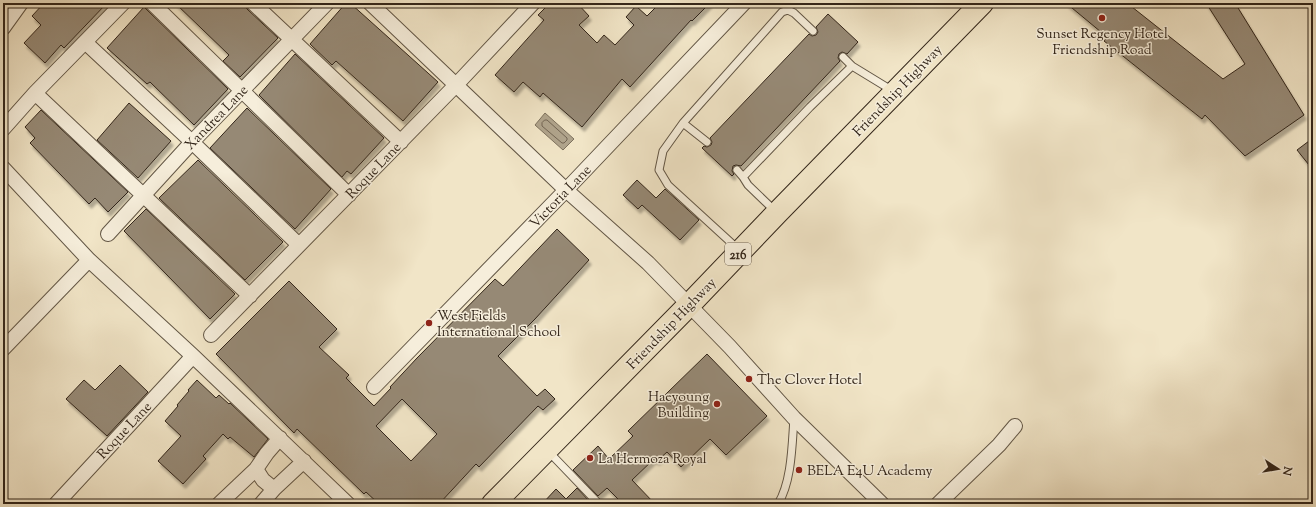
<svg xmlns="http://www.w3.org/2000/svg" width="1316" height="507" font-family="'Sorts Mill Goudy',serif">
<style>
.water{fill:#b0a48c;stroke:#7e725e}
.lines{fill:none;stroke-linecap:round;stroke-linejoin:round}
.shore{stroke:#726553;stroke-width:1}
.building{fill:#968974;stroke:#33261a;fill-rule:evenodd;filter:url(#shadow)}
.lane-casing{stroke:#625645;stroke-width:9}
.street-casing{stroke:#625645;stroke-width:16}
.primary-casing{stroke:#33261a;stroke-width:24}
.lane{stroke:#f6eedb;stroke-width:7}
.street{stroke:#f6eedb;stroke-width:14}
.primary{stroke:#f1e5c7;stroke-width:22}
.poi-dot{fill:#8f2418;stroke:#f6eedb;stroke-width:1.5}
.labels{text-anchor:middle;stroke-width:3;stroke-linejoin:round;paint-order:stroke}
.shield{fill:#f6eedb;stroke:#6e6254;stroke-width:1}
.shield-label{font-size:13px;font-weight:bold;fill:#33261a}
.poi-label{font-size:14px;fill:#33261a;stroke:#f6eedb;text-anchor:start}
.street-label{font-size:14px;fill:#33261a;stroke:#f6eedb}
</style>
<defs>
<filter id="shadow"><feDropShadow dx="2.5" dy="4.5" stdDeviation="1" flood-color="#0004"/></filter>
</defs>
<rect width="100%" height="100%" fill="#f1e5c7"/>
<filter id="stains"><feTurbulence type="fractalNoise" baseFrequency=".005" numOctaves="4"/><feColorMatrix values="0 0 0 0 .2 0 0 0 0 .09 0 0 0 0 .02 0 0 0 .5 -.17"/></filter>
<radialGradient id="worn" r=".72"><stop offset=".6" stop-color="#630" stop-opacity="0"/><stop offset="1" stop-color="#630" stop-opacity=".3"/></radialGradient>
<path class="water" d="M545,113L574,139L563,150L535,125Z"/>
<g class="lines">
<path class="shore" d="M545,120H547L567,138V140L564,143H562L542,126V123Z"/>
</g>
<path class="building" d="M44,3H107L64,48L61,45L45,63L24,43L41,25L32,16Z
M175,3H245L247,9L278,38L240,77L223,61L229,55Z
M346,3H350L438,82L403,121L336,61L332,65L310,44Z
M550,3H577L589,16L579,25L597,43L604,35L615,45L634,25L626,17L636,6L647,16L660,3H710L692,21L691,20L630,87L622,79L582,127L543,93L540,97L523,82L514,92L495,75L544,20L538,15Z
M1066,3H1127L1223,79L1245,64L1206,3H1235L1304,115L1245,156L1205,115L1202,119L1104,41L1107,37Z
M144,7L228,89L194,125L150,82L147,84L107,48Z
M828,14L858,42L847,54L842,52L839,54L838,58L840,61L741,166L736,165L733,166L732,171L734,174L732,176L702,148L704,146L707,147L711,145L712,142L710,138L809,34L812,36L816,35L818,32L816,27Z
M295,54L384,138L351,174L347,171L342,177L259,95Z
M129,103L171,141L138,178L97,140Z
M247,108L331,189L295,229L210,148Z
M41,110L128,192L108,212L95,198L89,204L30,143L35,138L25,127Z
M1313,138V170L1297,150Z
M198,160L283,242L245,280L159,198Z
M637,180L656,198L665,189L699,220L680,240L642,205L638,209L623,195Z
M146,209L235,294L210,319L124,231Z
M557,229L589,260L535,319L498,356L537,396L545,389L555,399L543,410L538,406L479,467L476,464L439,504H379L366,492L364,494L297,429L294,433L216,354L289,281L337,329L319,347L349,375L346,378L374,406L391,388L390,387L417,358L495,279L503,286ZM402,399L437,434L411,461L376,426Z
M707,354L767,416L726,455L710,439L681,467L667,452L657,461L654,459L632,480L655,504H623L607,488L598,496L573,470L598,446L608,458H610L633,436L628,431Z
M120,365L148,392L107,436L66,399L84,380L95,390Z
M197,380L216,398L219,395L229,404L230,403L268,439L254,457L230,437L228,439L223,434L203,456L206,459L183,484L158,461L181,436L165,421L178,406L177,405L189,391L188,390Z
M577,488L591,503V504H542L556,489L566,499Z"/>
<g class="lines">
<defs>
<path id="lane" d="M843,57L852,66
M683,123L707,142
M737,170L743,177
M776,212L748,185L743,177L810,107L852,66L893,91
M738,249L668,185L659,170L663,151L683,123L782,12L788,10L794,13L813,31
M548,451L599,504
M778,504C792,481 792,444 794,418"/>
<path id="street" d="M152,3L349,195
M253,3L401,142
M370,3L566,190L648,263L730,347L794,418L882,504
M3,28L21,3
M85,42L192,142L299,245
M35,93L250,296
M3,129L35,93L123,3
M3,168L89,260L193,356L348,504
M108,234L192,142L327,3
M211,335L456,85L533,3
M3,349L89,260
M374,387L566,190L744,3
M274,489L263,480L256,469L267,453L280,438
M56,504L193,356
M219,504L256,469
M261,504L274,489L304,461
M938,504L999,445L1015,426"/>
<path id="primary" d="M493,504L689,305L777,213L982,3"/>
</defs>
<use href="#lane" class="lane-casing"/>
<use href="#street" class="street-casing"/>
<use href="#primary" class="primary-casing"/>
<use href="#lane" class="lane"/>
<use href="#street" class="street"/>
<use href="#primary" class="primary"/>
</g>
<g class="poi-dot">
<circle cx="1102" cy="18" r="4"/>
<circle cx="429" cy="323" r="4"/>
<circle cx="749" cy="379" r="4"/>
<circle cx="717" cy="404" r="4"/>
<circle cx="590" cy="458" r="4"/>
<circle cx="799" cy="470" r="4"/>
</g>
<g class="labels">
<rect class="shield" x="725" y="243" width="26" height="22" rx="3"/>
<g class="shield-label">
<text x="738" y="259">216</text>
</g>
<g class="poi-label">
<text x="1102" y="38" text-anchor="middle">Sunset Regency Hotel<tspan x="1102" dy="16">Friendship Road</tspan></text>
<text x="437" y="320">West Fields<tspan x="437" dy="16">International School</tspan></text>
<text x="757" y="384">The Clover Hotel</text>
<text x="709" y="401" text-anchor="end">Haeyoung<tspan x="709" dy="16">Building</tspan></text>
<text x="598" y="463">La Hermoza Royal</text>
<text x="807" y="475">BELA E4U Academy</text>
</g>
<g class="street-label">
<text transform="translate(897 90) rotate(-46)" y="5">Friendship Highway</text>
<text transform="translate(216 117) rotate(-46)" y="5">Xandrea Lane</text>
<text transform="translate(373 170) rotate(-46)" y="5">Roque Lane</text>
<text transform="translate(560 196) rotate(-46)" y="5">Victoria Lane</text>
<text transform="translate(671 323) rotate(-46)" y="5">Friendship Highway</text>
<text transform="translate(124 430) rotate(-47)" y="5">Roque Lane</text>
</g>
</g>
<rect width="1316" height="507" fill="none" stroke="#f1e5c7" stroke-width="16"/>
<rect x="4" y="4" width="1308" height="499" fill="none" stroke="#33261a" stroke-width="2"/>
<rect x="8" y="8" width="1300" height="491" fill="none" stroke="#33261a"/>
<g transform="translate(1278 469) rotate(102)" stroke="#f6eedb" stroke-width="3" paint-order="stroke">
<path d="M0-3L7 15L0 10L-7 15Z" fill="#33261a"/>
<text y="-6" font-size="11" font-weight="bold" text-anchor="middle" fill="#33261a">N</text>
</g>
<rect width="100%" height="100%" filter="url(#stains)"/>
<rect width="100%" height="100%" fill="url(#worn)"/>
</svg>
